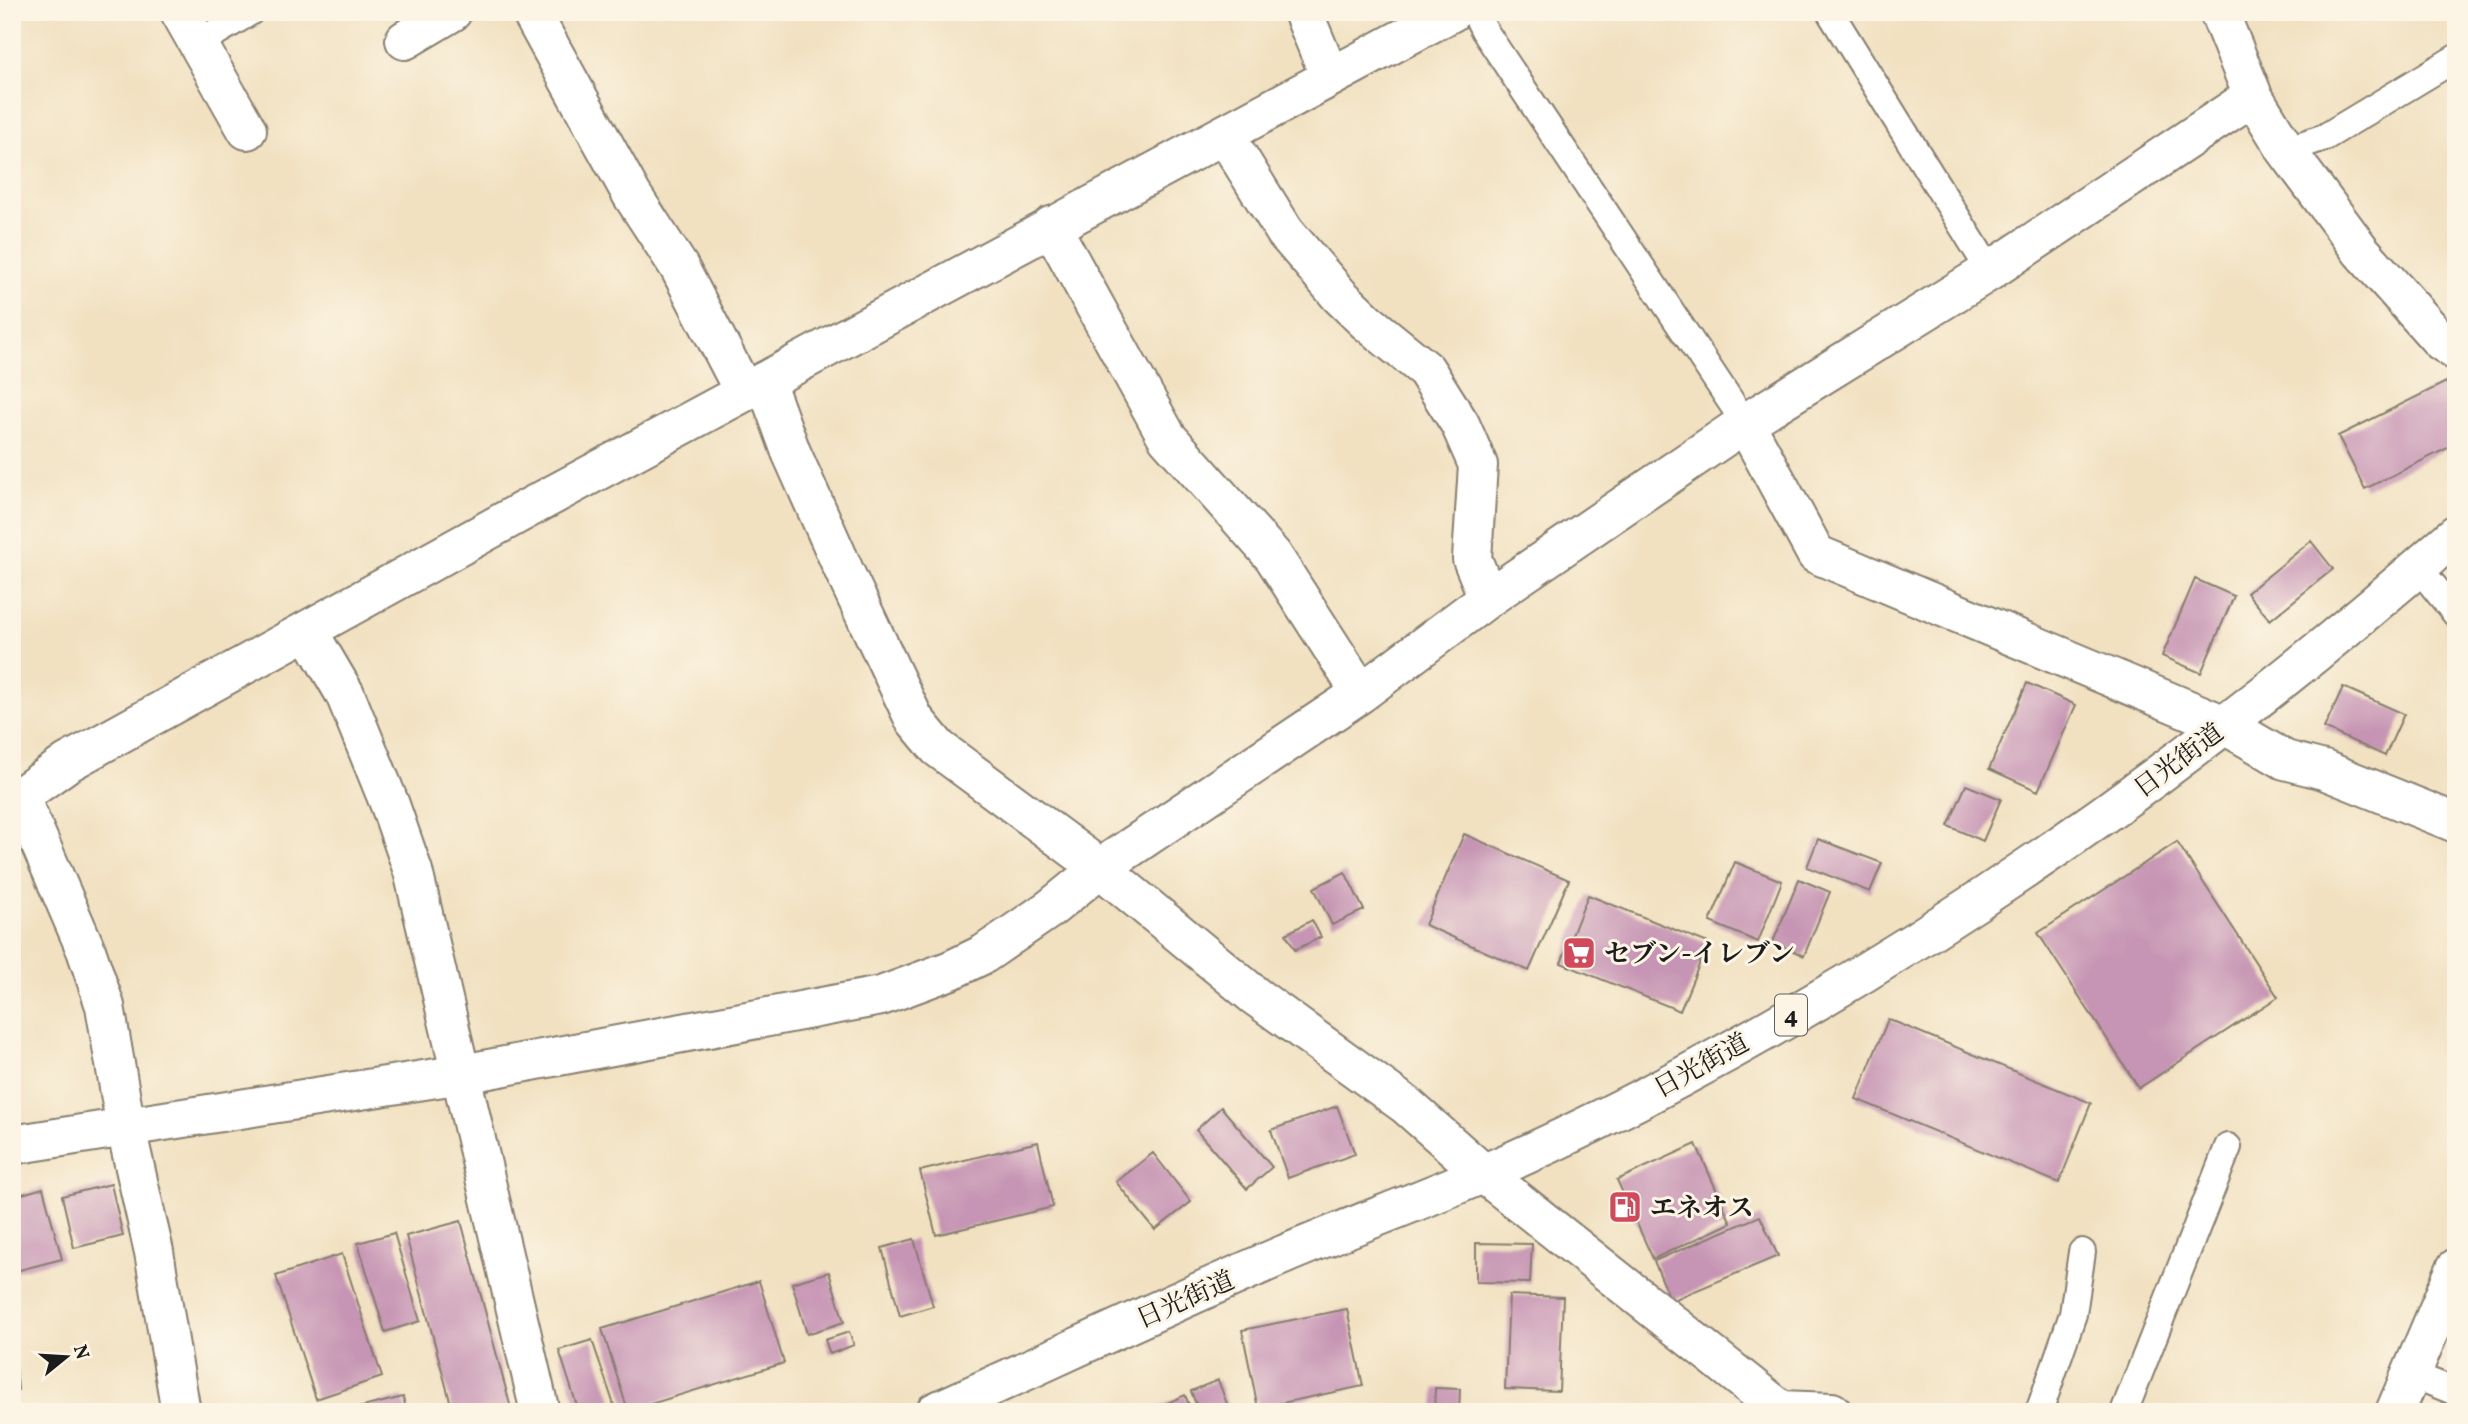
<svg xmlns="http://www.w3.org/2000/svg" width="2468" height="1424" font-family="Vollkorn,'Noto Serif JP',serif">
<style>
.building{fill:#c694b4}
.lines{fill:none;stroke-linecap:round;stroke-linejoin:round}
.service-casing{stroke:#867e6e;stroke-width:30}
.minor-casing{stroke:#867e6e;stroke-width:42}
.tertiary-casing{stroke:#867e6e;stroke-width:42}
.trunk-casing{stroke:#867e6e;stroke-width:42}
.service{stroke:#fff;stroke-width:26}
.minor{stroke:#fff;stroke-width:38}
.tertiary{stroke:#fff;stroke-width:38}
.trunk{stroke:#fff;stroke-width:38}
.labels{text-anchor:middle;stroke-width:6;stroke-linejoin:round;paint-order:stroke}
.shield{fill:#fcf5e5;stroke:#5f5d58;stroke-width:2}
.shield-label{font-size:24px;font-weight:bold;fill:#1c1c1c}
.street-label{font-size:26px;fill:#1c1c1c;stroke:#fcf5e5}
.poi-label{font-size:26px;font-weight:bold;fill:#1c1c1c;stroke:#fcf5e5;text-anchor:start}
</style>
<rect width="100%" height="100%" fill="#fcf5e5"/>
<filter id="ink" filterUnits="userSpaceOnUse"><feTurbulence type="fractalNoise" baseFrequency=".0143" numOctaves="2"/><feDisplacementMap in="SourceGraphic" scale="14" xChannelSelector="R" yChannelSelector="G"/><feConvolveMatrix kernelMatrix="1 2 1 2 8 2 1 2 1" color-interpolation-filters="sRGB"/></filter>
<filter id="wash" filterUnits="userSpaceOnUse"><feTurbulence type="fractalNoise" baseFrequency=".00686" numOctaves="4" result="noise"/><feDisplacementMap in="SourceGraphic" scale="28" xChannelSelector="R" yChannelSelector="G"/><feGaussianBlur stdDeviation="1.57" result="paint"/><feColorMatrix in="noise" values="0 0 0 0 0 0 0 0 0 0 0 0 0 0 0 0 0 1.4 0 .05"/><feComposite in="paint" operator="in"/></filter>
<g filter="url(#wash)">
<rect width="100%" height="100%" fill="#f1e1c1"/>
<g id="blocks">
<path class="building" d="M2446,382L2456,400V444L2365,489L2338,436Z
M2311,541L2333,569L2270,620L2247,593Z
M2195,579L2234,596L2201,673L2162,656Z
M2027,683L2076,705L2038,791L1989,769Z
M2343,687L2404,714L2385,756L2324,728Z
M1966,785L2001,799L1983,841L1948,826Z
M1464,834L1569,880L1529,971L1425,925Z
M1818,839L1882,863L1870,892L1807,867Z
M2177,842L2278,997L2139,1088L2038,933Z
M1735,862L1782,881L1758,942L1710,922Z
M1345,872L1364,910L1332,925L1314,888Z
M1799,879L1830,892L1804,956L1773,942Z
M1588,895L1708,943L1680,1011L1561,963Z
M1312,920L1321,937L1295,950L1286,934Z
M1888,1019L2091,1103L2059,1183L1856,1099Z
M1337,1106L1355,1154L1288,1178L1271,1130Z
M1221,1107L1272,1167L1247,1189L1196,1130Z
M1038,1142L1053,1207L936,1235L920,1171Z
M1696,1144L1731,1223L1653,1259L1617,1180Z
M1153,1153L1191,1202L1155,1230L1116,1182Z
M111,1184L123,1236L74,1248L62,1196Z
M43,1188L62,1259L12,1272V1197Z
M1760,1216L1778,1256L1671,1301L1654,1261Z
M461,1221L512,1412H453L406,1236Z
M394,1233L420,1321L385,1332L358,1243Z
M914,1239L933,1306L900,1316L882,1248Z
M1476,1243L1532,1244L1530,1283L1476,1282Z
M342,1254L382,1377L316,1399L276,1276Z
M829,1272L844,1322L807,1334L792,1283Z
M759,1281L784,1363L628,1411L602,1329Z
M1509,1295L1563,1297L1559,1391L1505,1389Z
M1347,1309L1363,1386L1258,1408L1242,1330Z
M849,1332L854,1345L830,1354L825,1340Z
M592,1340L615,1408L605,1412H579L559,1350Z
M12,1345H14L18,1390L12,1391Z
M1218,1380L1230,1412H1199L1191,1391Z
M1435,1388L1460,1389L1459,1412H1434Z
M1185,1395L1192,1412H1147Z
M403,1397L407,1412H347L346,1411Z"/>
</g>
</g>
<g filter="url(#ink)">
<use href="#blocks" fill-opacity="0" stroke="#867e6e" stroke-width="2"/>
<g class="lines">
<defs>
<path id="service" d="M1475,12L1484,30L1745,423
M1830,12L1990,271
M198,43L250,12
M2286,150L2325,137L2456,58
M2418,567L2456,614
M2411,1374L2456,1392
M2039,1412L2073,1314L2082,1252
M2124,1412L2228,1147"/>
<path id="minor" d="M180,12L247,130
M531,12L632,195L679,267L744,392
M1303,12L1330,77
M2219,12L2253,96L2286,150L2361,251L2441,341L2456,351
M405,40L452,12
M1225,135L1285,232L1340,296L1367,322L1426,370L1460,424L1478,465L1472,559L1488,598
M1051,226L1167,437L1273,556L1361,693
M765,381L791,452L845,573L914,719L938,748L1100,868L1255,996L1406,1105L1484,1174L1781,1410L1832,1412
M1745,423L1816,554L2225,725L2285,760L2324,770L2456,823
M308,631L345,694L390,805L413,871L540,1412
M20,797L86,950L105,1006L126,1128L154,1252L181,1412
M12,1145L462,1074L881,996L951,970L984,954L1051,908L1100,868L1361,693L1488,598L1745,423L1990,271L2253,96
M2395,1412L2456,1268"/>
<path id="tertiary" d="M12,802L67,763L523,511L1452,12"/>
<path id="trunk" d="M935,1412C1051,1360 1166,1305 1283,1255C1349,1227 1415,1203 1480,1175C1548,1146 1615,1113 1680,1078C1959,929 2219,743 2456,534"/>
</defs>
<use href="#service" class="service-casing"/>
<use href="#minor" class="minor-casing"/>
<use href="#tertiary" class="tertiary-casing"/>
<use href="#trunk" class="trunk-casing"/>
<use href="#service" class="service"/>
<use href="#minor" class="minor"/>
<use href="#tertiary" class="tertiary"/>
<use href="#trunk" class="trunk"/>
</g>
</g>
<defs>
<symbol id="supermarket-square" viewBox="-11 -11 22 22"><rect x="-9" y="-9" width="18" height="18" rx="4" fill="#d1495b" stroke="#fcf5e5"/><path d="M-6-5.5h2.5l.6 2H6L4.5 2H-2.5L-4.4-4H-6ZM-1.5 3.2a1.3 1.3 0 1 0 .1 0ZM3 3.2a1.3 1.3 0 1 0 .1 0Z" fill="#fff"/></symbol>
<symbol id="fuel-square" viewBox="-11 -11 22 22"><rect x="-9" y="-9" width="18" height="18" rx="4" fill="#d1495b" stroke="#fcf5e5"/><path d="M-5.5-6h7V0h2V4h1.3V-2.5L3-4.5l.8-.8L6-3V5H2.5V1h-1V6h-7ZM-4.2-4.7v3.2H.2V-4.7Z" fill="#fff"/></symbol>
</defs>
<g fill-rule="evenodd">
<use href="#supermarket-square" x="1560" y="934" width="38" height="38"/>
<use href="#fuel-square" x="1606" y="1188" width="38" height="38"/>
</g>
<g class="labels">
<rect class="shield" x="1775" y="994.5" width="32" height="41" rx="5"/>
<g class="shield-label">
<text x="1791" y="1023">4</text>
</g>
<g class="street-label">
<text transform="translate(2178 760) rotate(-37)" y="9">日光街道</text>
<text transform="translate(1701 1065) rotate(-29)" y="9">日光街道</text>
<text transform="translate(1185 1299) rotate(-24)" y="9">日光街道</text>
</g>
<g class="poi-label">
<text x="1604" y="962">セブン-イレブン</text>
<text x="1650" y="1216">エネオス</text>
</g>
</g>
<rect width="2468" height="1424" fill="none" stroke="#fcf5e5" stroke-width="42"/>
<g transform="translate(66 1357) rotate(72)" stroke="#fcf5e5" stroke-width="5" paint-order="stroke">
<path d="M0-5L12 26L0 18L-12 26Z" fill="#1c1c1c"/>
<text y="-10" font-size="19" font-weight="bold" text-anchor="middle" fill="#1c1c1c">N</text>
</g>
</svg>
